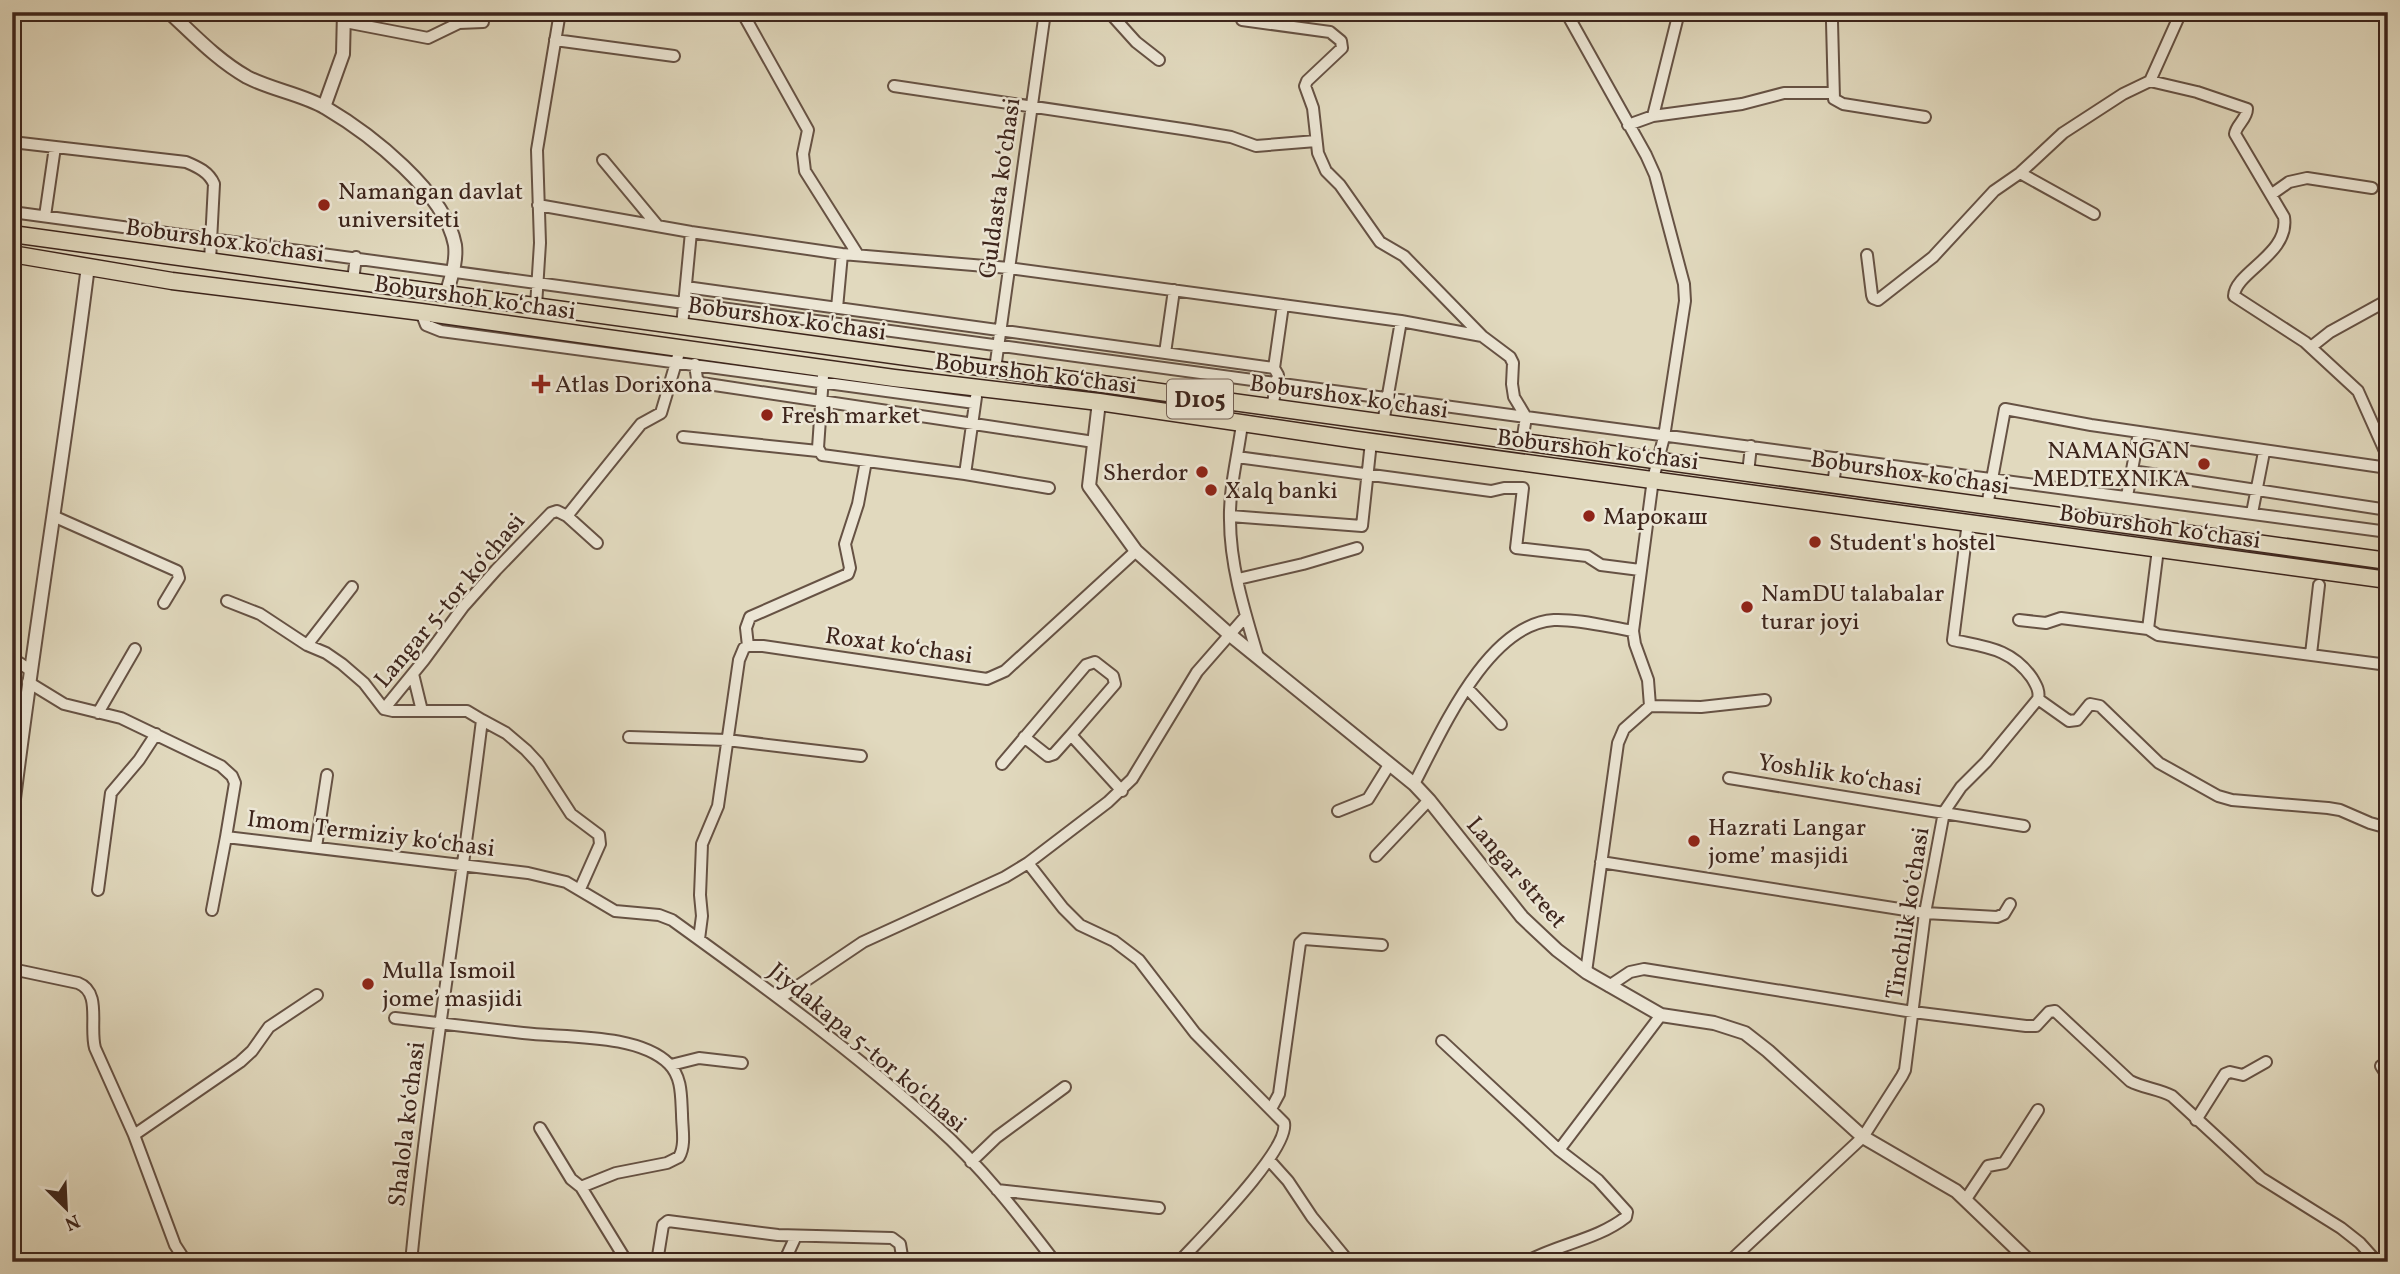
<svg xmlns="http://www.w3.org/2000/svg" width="2400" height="1274" font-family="Vollkorn,serif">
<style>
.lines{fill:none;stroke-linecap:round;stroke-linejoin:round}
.minor-casing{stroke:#665244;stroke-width:14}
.tertiary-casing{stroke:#665244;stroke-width:16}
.primary-casing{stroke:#3d251c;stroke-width:19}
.minor{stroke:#ece6d5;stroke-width:10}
.tertiary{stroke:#ece6d5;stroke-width:12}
.primary{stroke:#e1d9be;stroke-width:16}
.poi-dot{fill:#8f2418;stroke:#ece6d5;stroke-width:2.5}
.labels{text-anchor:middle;stroke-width:5;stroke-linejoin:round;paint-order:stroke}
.shield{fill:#ece6d5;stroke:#725f54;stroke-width:2}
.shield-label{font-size:23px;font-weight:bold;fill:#3d251c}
.street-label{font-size:24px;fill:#3d251c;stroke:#ece6d5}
.poi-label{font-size:24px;fill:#3d251c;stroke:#ece6d5;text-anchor:start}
</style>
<rect width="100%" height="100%" fill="#e1d9be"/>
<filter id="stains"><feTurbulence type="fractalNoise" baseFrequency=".00286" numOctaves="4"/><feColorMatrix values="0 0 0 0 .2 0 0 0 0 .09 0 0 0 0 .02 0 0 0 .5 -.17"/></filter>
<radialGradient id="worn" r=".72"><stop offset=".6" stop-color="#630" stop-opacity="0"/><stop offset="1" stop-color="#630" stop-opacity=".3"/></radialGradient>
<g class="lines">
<defs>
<path id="minor" d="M742,12L808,130L803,154L805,171L858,255
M1109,12L1136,42L1159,60
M1566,12L1646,155L1655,175L1684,284L1685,301L1664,437L1653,479L1633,631L1635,644L1648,680L1650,706L1624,729L1618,743L1586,972
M1834,12L1832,22L1834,99L1843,104L1925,117
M2181,12L2150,81L2197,92L2247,109C2247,119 2236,125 2235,134L2284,217C2290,254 2235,272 2234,296L2305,342L2358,391L2388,458
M1242,20L1330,32L1341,41L1342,48L1307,81L1305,86L1313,108L1318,153L1326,171L1340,185L1380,242L1404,256L1482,336L1510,357L1513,363L1512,384L1514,397L1526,417L2388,532
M345,22L428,38L459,23L483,22
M555,40L674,56
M894,86L1189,130L1231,137L1256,146L1316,141
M1653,116L1679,12
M1628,125L1653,116L1742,104L1784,93H1833
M12,142L186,162C198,167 209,172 214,184L210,261
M603,160L657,225
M2020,173L2094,214
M2272,194L2289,182L2307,178L2372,188
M538,205L691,232L842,254L1009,268L1401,321L1482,336
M12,212L1526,417L1522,442
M45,216L55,147
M1867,255L1872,295L1873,298L1878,300L1933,257L1994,191L2020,173L2063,133L2123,94L2150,81
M353,280L356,257
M686,287L1274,368L1278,375L1272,408
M536,306L540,243L537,150L560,12
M837,308L842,254
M421,312L426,325L441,331L975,403
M682,326L691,232
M2311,347L2330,332L2388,300
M1165,353L1174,290
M695,364L697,379L701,383L1094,442
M1274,368L1283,305
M995,369L1045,12
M823,376L818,448L822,455L965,474L976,397
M1383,423L1401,321
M1242,424C1238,455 1229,489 1230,520C1230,566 1245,613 1258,657
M683,437L818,451
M1237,457L1491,491L1504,488H1523L1516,548L1587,556L1601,565L1640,570
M2132,471L2388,510
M1748,473L1751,446
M965,474L1049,488
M1833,484L1837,458
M2127,496L2139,433
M1987,506L2005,409L2091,425L2388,468
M2252,513L2264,452
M53,516L177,571L179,578L164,603
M567,516L597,543
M1230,516L1362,526L1371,442
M2384,561L2388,526
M1238,579L1303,564L1357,548
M227,601L260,614L307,645L326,653L342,664L364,683L384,709
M2019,620L2046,623L2061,618L2148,629L2158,635L2388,665
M2148,629L2158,549
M307,645L352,587
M748,646L746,628L750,617L848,574L850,568L845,544L858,504L866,461
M2311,654L2319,585
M12,658L30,670
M413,674L422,711
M28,682L64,704L121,718L221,766L232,776L235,783L226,837L528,873L566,882L615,911L659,915L672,920C762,985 853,1051 936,1126C980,1165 1019,1215 1055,1262
M1468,689L1501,724
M2038,699L2069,721L2077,720L2090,704L2100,706L2159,763L2218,796L2232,800L2328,808L2340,810L2370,823L2388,828
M1650,706L1701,707L1765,700
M384,709L393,711H467L482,720C460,901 429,1080 411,1262
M384,709L424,660L463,607L496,570L551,513L557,511L567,516L641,424L661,413L678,356
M98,713L135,649
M482,720L506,733L526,750L538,763L571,814L599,835L600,844L580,889
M629,737L727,740L861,756
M1024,737L1048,756L1054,754L1071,735
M1002,764L1086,665L1095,662L1113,676L1115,684L1071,735L1122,791
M1729,778L2024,826
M1414,784C1441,733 1487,624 1554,620C1579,619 1608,627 1633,631
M1338,811L1368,799L1389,765
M316,847L327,775
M1376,856L1429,800
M1601,862L1925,913L1997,917L2004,914L2010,904
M1028,863L1063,908L1080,925L1114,941L1139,960L1195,1033L1284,1123C1290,1150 1200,1239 1179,1262
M98,890L111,793L139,760L156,734
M212,910L226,837
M699,939L702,916L700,895L702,844L718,806L739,660L744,648L748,646H763L987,679L1005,671L1136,551
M12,969L78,983C102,992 89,1026 95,1048L134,1135L175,1245L186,1262
M1609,986L1630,972L1644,969L1913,1012L2026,1026H2036L2049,1012L2055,1011L2130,1081C2143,1088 2159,1089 2172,1096L2261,1178L2341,1228L2360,1243L2377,1262
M780,998L863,942L1005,877L1028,863L1108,802L1132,779L1197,672L1246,616
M395,1018C438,1023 481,1028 523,1033C564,1038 638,1033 669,1064C682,1077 681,1096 682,1114C682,1128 686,1145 679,1157L667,1163L616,1173L581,1187
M1442,1041L1559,1150
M671,1065L699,1058L742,1063
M2381,1066L2388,1077
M1271,1109L1279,1094L1300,943L1304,939L1382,945
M2196,1120L2225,1074L2230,1072L2243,1075L2266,1062
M540,1128L571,1179L581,1187L627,1262
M134,1135L240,1062L252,1051L269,1027L317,995
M1270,1161L1288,1181L1312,1217L1349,1262
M971,1162L997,1137L1065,1087
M997,1190L1159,1208
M1966,1199L1988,1166L2004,1163L2038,1110
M657,1262L663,1225L668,1221L778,1235L892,1238L900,1244L903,1262
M784,1262L796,1236
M1526,1262C1558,1244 1597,1240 1626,1217L1627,1212L1598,1180L1559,1150L1661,1015
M1729,1262L1863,1137L1902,1076L1905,1070L1925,913L1944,812L1961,787L1986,762L2038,699C2040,691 2036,685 2032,678C2011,648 1985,647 1953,640L1968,522"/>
<path id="tertiary" d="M169,12C194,35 217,60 247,77C272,90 302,94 326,108C370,134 445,192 455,245C457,262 451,277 447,292
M324,107L343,54L344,12
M1099,402L1089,486L1136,551L1229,634L1414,784L1429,800L1522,917L1557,950L1586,972L1661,1015L1714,1023L1745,1033L1768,1051L1863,1137L1956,1191L2030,1262
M12,815C34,632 65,450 88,266"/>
<path id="primary" d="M12,234L2388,561
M12,254L172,281L421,312L894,378L1099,402L1357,440L2388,580"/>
</defs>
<use href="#minor" class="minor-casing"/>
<use href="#tertiary" class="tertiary-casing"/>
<use href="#primary" class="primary-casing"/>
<use href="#minor" class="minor"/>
<use href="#tertiary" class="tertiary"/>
<use href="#primary" class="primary"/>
</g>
<g class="poi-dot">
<circle cx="324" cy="205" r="7"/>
<path d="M537.5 373.5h7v7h7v7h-7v7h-7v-7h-7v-7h7z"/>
<circle cx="767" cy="415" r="7"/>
<circle cx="2204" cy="464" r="7"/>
<circle cx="1202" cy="472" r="7"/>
<circle cx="1211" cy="490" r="7"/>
<circle cx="1589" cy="516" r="7"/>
<circle cx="1815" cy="542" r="7"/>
<circle cx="1747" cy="607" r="7"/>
<circle cx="1694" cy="841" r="7"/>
<circle cx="368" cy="984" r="7"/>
</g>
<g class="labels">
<rect class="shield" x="1167" y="379.5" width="66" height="39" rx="5"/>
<g class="shield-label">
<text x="1200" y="407">D105</text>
</g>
<g class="street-label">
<text transform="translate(999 188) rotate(-82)" y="8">Guldasta koʻchasi</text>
<text transform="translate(225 240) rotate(8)" y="8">Boburshox ko'chasi</text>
<text transform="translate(475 297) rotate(8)" y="8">Boburshoh koʻchasi</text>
<text transform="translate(787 318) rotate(8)" y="8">Boburshox ko'chasi</text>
<text transform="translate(1036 373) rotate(7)" y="8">Boburshoh koʻchasi</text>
<text transform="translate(1349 396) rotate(8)" y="8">Boburshox ko'chasi</text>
<text transform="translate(1598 449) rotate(7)" y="8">Boburshoh koʻchasi</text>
<text transform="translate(1910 472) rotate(8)" y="8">Boburshox ko'chasi</text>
<text transform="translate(2160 526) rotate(8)" y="8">Boburshoh koʻchasi</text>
<text transform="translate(449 600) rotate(-50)" y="8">Langar 5-tor koʻchasi</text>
<text transform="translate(899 645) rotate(8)" y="8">Roxat koʻchasi</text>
<text transform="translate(1840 774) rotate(9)" y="8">Yoshlik koʻchasi</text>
<text transform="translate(371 833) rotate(7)" y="8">Imom Termiziy koʻchasi</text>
<text transform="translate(1517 872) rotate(49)" y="8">Langar street</text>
<text transform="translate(1907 913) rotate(-81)" y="8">Tinchlik koʻchasi</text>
<text transform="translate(868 1047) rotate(40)" y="8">Jiydakapa 5-tor koʻchasi</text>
<text transform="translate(406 1124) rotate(-83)" y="8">Shalola koʻchasi</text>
</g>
<g class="poi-label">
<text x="338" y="199">Namangan davlat<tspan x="338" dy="28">universiteti</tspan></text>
<text x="555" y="392">Atlas Dorixona</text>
<text x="781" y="423">Fresh market</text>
<text x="2190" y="458" text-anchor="end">NAMANGAN<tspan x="2190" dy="28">MEDTEXNIKA</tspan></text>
<text x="1188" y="480" text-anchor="end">Sherdor</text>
<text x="1225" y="498">Xalq banki</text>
<text x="1603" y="524">Марокаш</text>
<text x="1829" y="550">Student's hostel</text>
<text x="1761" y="601">NamDU talabalar<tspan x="1761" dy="28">turar joyi</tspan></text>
<text x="1708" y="835">Hazrati Langar<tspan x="1708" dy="28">jome’ masjidi</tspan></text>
<text x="382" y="978">Mulla Ismoil<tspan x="382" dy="28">jome’ masjidi</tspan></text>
</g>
</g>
<rect width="2400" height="1274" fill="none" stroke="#e1d9be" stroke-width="42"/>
<rect x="14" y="14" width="2372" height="1246" fill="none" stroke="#3d251c" stroke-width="3.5"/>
<rect x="21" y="21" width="2358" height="1232" fill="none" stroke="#3d251c" stroke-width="2"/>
<g transform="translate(66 1208) rotate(156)" stroke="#ece6d5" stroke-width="5" paint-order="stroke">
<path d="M0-5L12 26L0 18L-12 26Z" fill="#3d251c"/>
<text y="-10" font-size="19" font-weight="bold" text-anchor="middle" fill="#3d251c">N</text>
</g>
<rect width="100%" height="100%" filter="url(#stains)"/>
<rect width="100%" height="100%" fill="url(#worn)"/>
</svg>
